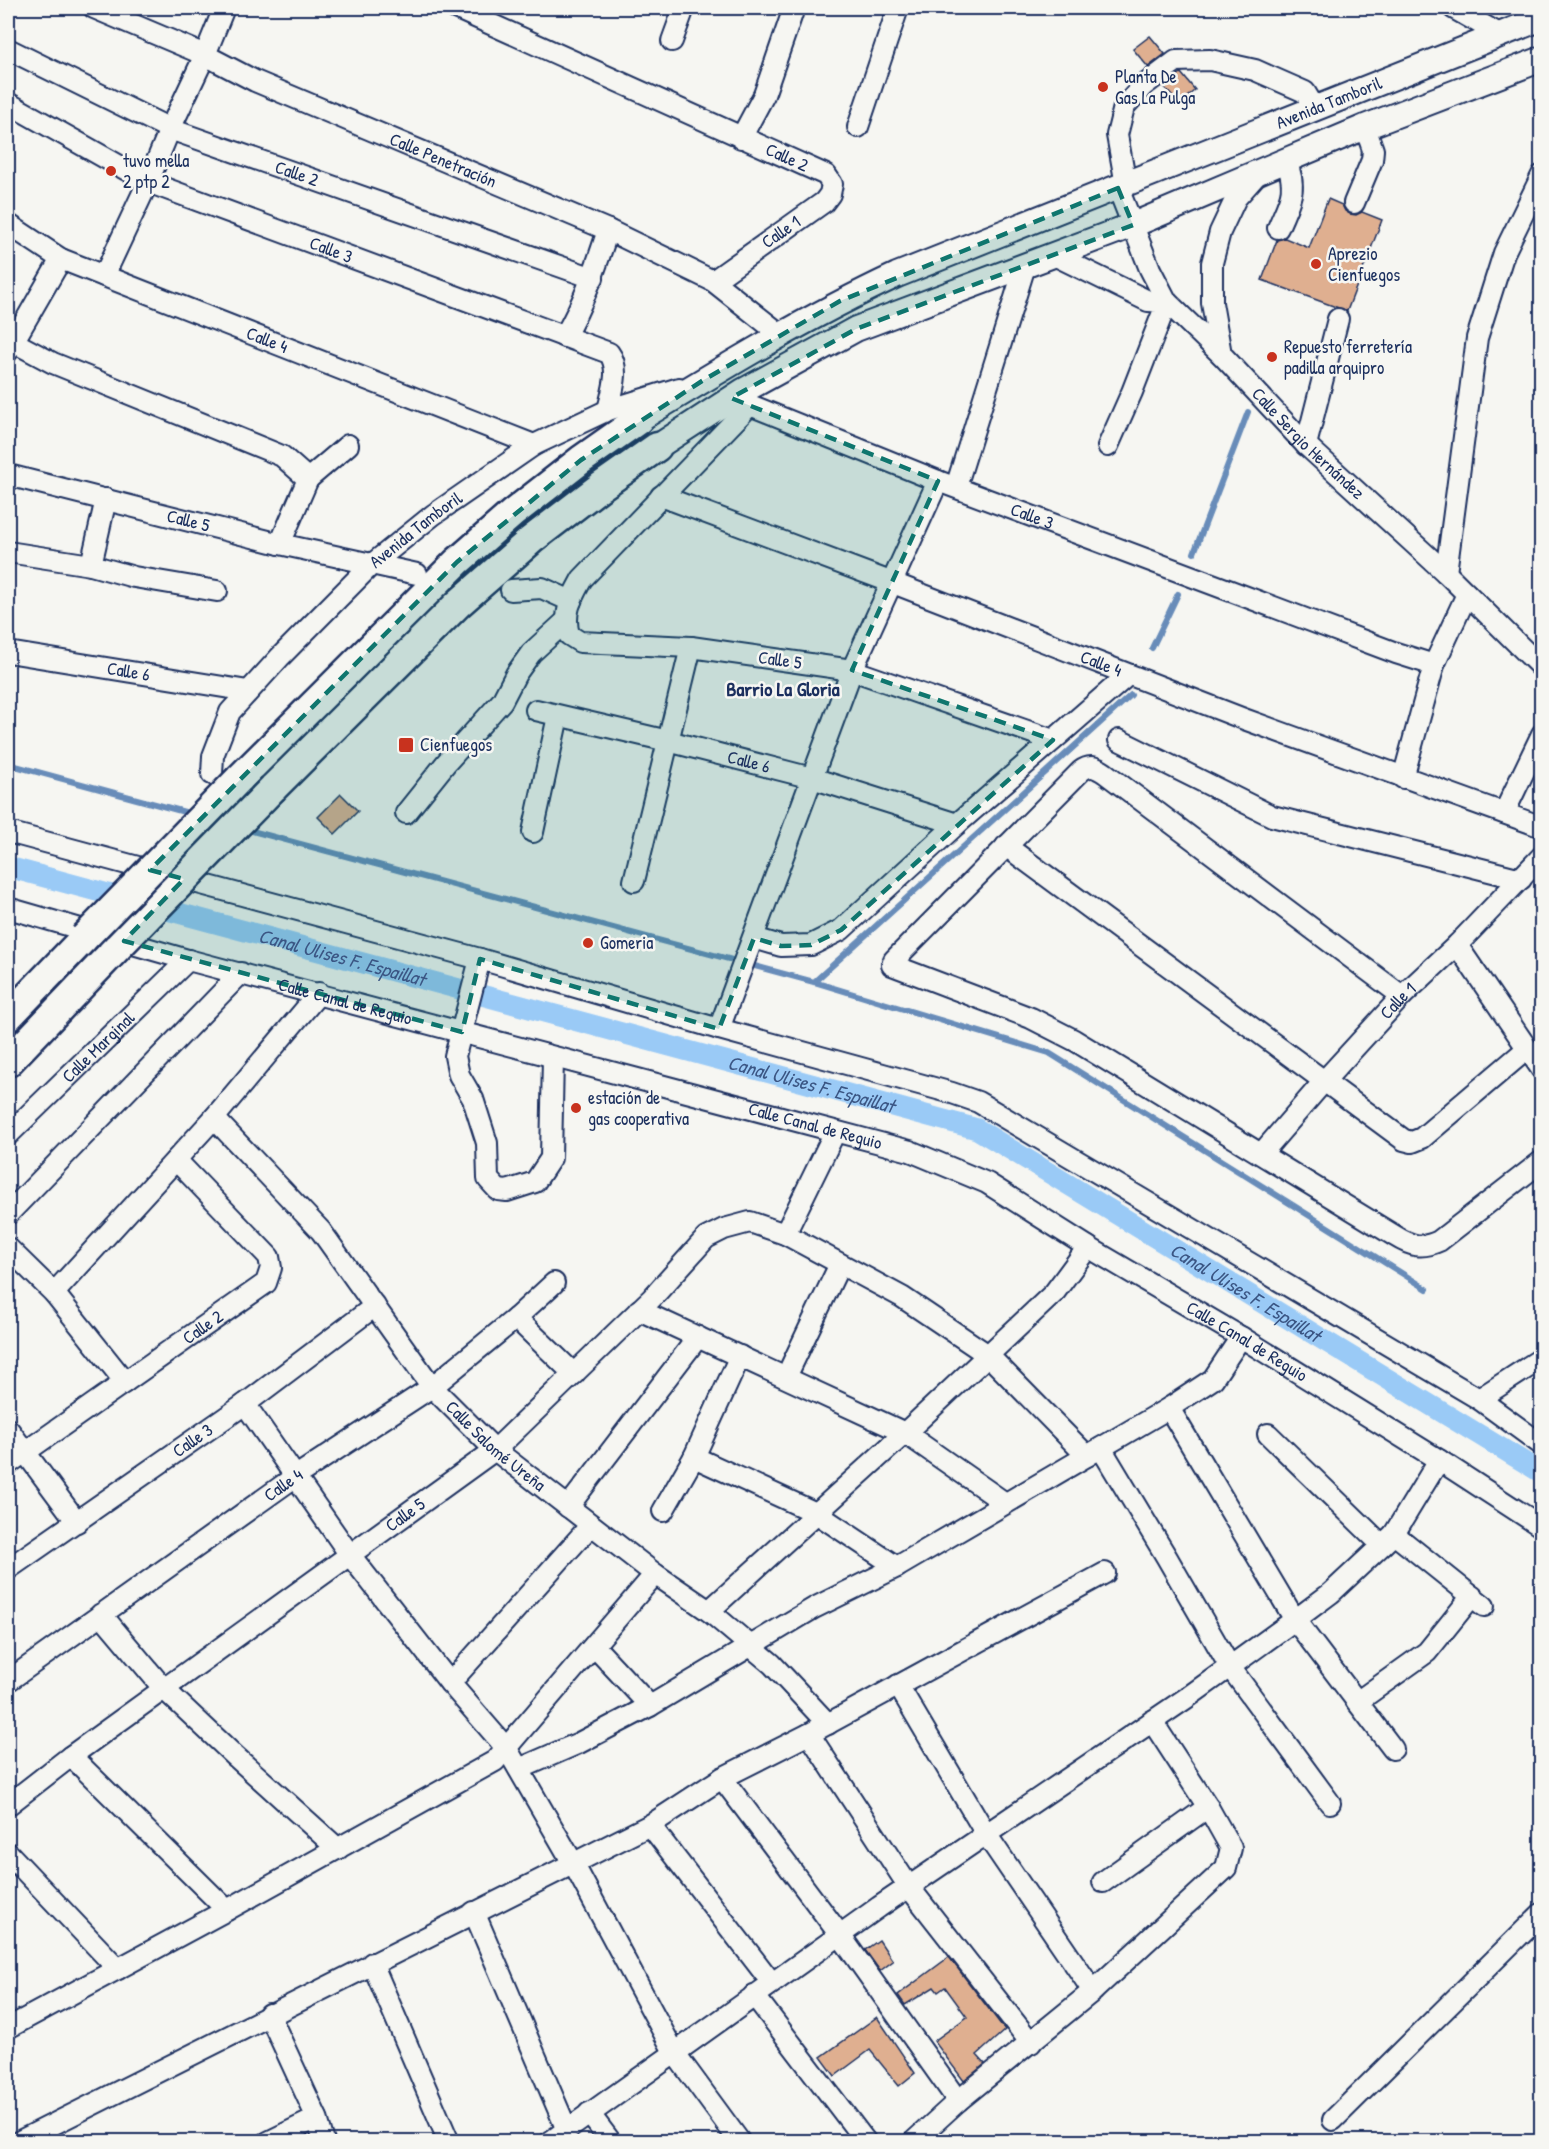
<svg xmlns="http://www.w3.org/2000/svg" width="1549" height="2149" font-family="'Patrick Hand',sans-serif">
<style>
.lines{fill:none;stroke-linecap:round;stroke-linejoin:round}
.stream{stroke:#678cb9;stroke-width:6}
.canal{stroke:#9acaf6;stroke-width:21}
.building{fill:#dfaf90;stroke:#1b2f5e;stroke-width:1.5}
.minor-casing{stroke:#1b2f5e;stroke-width:24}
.major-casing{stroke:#1b2f5e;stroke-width:28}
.highway-casing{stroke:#1b2f5e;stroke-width:33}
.minor{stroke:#f6f6f2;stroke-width:20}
.major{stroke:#f6f6f2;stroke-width:24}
.highway{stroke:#f6f6f2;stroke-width:28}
.highway-bridge-casing{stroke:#1b2f5e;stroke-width:33;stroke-linecap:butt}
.highway-bridge{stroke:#f6f6f2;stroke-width:28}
.marked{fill:#0f766e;fill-opacity:0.2;stroke:#0f766e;stroke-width:4.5;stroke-dasharray:12 8;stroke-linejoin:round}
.poi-dot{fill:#c8321e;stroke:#f6f6f2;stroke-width:2}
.labels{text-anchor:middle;stroke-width:5;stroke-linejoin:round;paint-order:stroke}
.poi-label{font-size:18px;fill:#1b2f5e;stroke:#f6f6f2;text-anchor:start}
.street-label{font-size:18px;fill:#1b2f5e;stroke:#f6f6f2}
.neighbourhood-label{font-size:20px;font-weight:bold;fill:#1b2f5e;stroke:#f6f6f2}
.water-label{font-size:20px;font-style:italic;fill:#3b5684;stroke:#f6f6f2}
</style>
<rect width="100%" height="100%" fill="#f6f6f2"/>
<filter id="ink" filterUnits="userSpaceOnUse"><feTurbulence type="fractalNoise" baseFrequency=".0167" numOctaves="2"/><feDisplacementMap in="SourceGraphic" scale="12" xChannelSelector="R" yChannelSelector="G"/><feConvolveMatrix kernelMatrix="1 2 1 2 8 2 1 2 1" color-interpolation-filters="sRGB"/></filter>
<g filter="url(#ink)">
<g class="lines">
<path class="stream" d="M1194,553L1248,412
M1152,648L1178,594
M8,764L192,814
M245,829L814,982L1049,1053L1427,1289
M814,982L1131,695"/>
<path class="canal" id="s1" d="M8,867L977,1129L1542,1473"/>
</g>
<path class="building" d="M1150,36L1165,54L1148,67L1133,49Z
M1181,73L1195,90L1179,104L1163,86Z
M1328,199L1342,205L1345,211L1350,214L1356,215L1362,212L1382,220L1347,311L1262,280L1277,240L1285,238L1309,248Z
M341,794L358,811L335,834L318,817Z
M879,1940L893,1961L880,1971L865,1950Z
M949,1957L1005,2030L977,2055L985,2064L964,2081L934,2041L967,2017L945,1987L938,1992L934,1987L905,2005L898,1995Z
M877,2017L915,2073L899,2086L870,2050L835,2076L821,2057Z"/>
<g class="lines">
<defs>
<g id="minor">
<path id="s2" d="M94,8L205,55L255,81L608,230L713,281L780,334"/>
<path id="s3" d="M455,8L826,175L832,184L830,194L824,202L713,281"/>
<path d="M1453,8L1499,34"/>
<path d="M672,41L684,8"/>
<path id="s4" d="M8,49L170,129L593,278"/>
<path id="s5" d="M8,103L148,182L609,353C621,369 612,392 608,410"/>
<path d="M858,127L898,8"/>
<path d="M741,138L764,95L794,8"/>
<path d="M1126,185L1117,135L1124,107L1143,86L1176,61L1210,60L1255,70L1305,92L1314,107"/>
<path id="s6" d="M1118,188L1150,269L1167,302L1221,354L1306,445L1446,573L1542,668"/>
<path d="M1354,203L1372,160L1373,150L1365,127"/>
<path id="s7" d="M8,224L61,259L534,445"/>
<path d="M1278,228C1290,199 1298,191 1286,160"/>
<path d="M1054,255L1148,301L1167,302L1132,392L1108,446"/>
<path d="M104,276L148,182L170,129L205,55L224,8"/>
<path d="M564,337C584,303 596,267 608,230"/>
<path d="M8,339L53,363L282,456L308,479L280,544"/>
<path d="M8,351L61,259"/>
<path d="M1221,354L1212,303V263L1220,232L1236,198L1259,172"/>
<path d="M1306,445L1338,319"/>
<path id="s8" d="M8,475L280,544L417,574"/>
<path d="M308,479L348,445"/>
<path d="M956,487L1025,266"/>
<path id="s9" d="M661,496L893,583L1244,719L1542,827"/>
<path d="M8,552L91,565L134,577L217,591"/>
<path d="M91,565L106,499"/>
<path d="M1446,573L1477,338L1504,253L1542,175"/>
<path d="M511,590L542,588L571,601"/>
<path id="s10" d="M8,652L248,691"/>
<path id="s11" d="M536,710L668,741L812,778L957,824"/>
<path id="s12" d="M1053,740L852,670L691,647L580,642L569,635C563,612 571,599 582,579L750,405L938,481L1396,653L1434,665"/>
<path d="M1119,740L1272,816L1521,879"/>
<path id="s13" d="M212,774L213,756L230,712L280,657L371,565L433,515L534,445L608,410L679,388"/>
<path d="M1403,778L1434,665L1467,594"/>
<path d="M406,813L446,763L502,701L516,674L531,653L566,621"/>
<path d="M1504,813L1542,734"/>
<path d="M8,832L480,959L719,1029L952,1093L978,1102L1479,1399L1542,1445"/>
<path d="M533,832L558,716"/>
<path d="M1006,846L1404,1140L1412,1142L1422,1138L1527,1049"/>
<path d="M634,881L691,647"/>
<path id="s14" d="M8,908L188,960L910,1151L987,1183L1088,1247L1241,1337L1439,1460L1542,1527"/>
<path d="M754,938L781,946L811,945L841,930L957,824L1128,675"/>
<path d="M1457,945L1542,1070"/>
<path d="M480,959L455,1056L459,1075L473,1099L487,1143L488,1179L498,1190L507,1191L535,1182L551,1158L553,1057"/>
<path d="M1402,996L1105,773C1096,767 1090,764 1081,771L894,960L892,965L1031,1018L1074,1040L1395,1236C1411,1246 1422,1249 1439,1241L1542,1161"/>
<path d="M719,1029L852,670L938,481"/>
<path id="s15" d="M214,1118L321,1231L432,1387L495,1450L655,1574L709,1611L772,1664L828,1724"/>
<path id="s16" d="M8,1135L188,960"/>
<path id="s17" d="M1262,1153L1325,1080L1402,996L1457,945L1542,856"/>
<path d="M8,1214L241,973"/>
<path d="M785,1234L835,1132"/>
<path d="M8,1248L54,1293L125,1382"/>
<path d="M54,1293L214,1118L319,993"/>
<path d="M639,1310L905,1433L1005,1503"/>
<path d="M516,1318L574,1374"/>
<path d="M786,1377L840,1264"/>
<path d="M1479,1399L1542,1358"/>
<path d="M245,1404L350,1555L450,1683L507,1749L573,1863L674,2052L740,2142"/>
<path d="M1169,1408L1295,1620L1393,1749"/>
<path d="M8,1429L77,1522"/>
<path d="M1268,1434L1382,1545"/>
<path d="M1101,1448L1166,1556L1230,1667L1330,1803"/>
<path d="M694,1457L816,1513L897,1567"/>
<path id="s18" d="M8,1464L266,1283L271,1268L269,1257L176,1160"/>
<path d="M568,1507L698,1337"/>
<path d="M663,1511L694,1457L740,1356"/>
<path d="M1394,1534L1484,1606"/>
<path id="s19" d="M8,1569L245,1404L375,1306"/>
<path d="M709,1611L905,1433L1054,1293L1088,1247"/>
<path d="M101,1614L164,1689L235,1756L338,1849"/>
<path d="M594,1646L650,1706"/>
<path id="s20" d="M8,1681L296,1476L432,1387L516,1318L554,1283"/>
<path d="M450,1683L591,1525"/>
<path d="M898,1685L986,1834L1093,1991"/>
<path d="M1357,1702L1427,1652L1472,1596"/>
<path d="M809,1734L909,1887L1031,2043"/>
<path d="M71,1756L227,1910"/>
<path d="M519,1769L579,1743L650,1706L814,1608L897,1567L1169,1408L1213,1379L1241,1337"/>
<path d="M722,1778L840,1935L958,2101"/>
<path id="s21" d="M8,1805L71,1756L495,1450L652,1298L706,1238L724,1229L750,1222L785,1234L902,1297L988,1355L1087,1456"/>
<path d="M650,1825L772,1983"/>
<path d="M8,1853L118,1969"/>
<path d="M1103,1882L1208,1807"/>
<path d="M474,1912L567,2130"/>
<path d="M372,1963L449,2142"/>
<path d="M754,1995L866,2142"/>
<path d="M269,2014L317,2118L324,2142"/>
<path d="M8,2028L227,1910L495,1761L655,1574"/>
<path d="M589,2113L611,2142"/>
<path d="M1333,2120L1542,1913"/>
<path d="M18,2142L650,1825L722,1778L809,1734L1105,1573"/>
<path d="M268,2142L317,2118"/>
<path d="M550,2142L879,1907L1188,1697L1303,1614L1331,1593L1394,1534L1439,1460"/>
<path d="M913,2142L958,2101L1093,1991L1226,1868L1231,1848L1208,1807L1152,1721"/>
</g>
<g id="major">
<path id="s22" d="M638,420C723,368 807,317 897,275L1542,18"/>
<path d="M657,447L743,391L856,329L1133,225L1365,127L1542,59"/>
</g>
<path id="highway" d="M239,779L457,562L513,513L581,460L638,420
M273,788L458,604L531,540L600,487L657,447
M8,1017L84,938
M8,1062L118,947"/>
</defs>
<use href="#minor" class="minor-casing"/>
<use href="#major" class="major-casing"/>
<use href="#highway" class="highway-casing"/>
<use href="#minor" class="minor"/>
<use href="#major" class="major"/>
<use href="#highway" class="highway"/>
<defs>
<path id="highway-bridge" d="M84,938L239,779
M118,947L273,788"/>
</defs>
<use href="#highway-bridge" class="highway-bridge-casing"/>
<use href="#highway-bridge" class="highway-bridge"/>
</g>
</g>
<path class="marked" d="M1118,188L1133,225L856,329L731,398L938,481L852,670L1053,740L841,930L811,945L781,946L754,938L719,1029L480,959L462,1032L124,941L184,879L150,870L457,562L581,460L702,381L840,301Z"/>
<g class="poi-dot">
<circle cx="1103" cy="87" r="6"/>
<circle cx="111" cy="171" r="6"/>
<circle cx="1316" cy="264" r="6"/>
<circle cx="1272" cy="357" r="6"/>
<rect x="398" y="737" width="16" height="16" rx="3"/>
<circle cx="588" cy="943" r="6"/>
<circle cx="576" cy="1108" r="6"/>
</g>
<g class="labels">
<g class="poi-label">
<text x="1115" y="83">Planta De<tspan x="1115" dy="21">Gas La Pulga</tspan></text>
<text x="123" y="167">tuvo mella<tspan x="123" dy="21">2 ptp 2</tspan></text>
<text x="1328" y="260">Aprezio<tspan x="1328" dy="21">Cienfuegos</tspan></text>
<text x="1284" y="353">Repuesto ferretería<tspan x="1284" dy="21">padilla arquipro</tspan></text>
<text x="420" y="751">Cienfuegos</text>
<text x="600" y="949">Gomeria</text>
<text x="588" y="1104">estación de<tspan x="588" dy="21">gas cooperativa</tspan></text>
</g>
<g class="street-label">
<text dy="6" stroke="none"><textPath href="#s22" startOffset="762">Avenida Tamboril</textPath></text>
<text dy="6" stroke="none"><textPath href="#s2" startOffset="381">Calle Penetración</textPath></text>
<text dy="6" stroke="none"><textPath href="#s3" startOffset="364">Calle 2</textPath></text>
<text dy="6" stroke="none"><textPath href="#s4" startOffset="315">Calle 2</textPath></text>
<text transform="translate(781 232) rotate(-35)" y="6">Calle 1</text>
<text dy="6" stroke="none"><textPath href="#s5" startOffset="356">Calle 3</textPath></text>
<text dy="6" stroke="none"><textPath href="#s7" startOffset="285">Calle 4</textPath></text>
<text dy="6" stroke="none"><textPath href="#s6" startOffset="324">Calle Sergio Hernández</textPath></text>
<text dy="6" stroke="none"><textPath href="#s12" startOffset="1104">Calle 3</textPath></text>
<text dy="6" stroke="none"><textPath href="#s8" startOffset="186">Calle 5</textPath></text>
<text dy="6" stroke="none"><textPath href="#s13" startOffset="326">Avenida Tamboril</textPath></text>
<text transform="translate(780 660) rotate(8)" y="6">Calle 5</text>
<text dy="6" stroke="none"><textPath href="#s9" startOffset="471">Calle 4</textPath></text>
<text dy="6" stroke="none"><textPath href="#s10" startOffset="122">Calle 6</textPath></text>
<text dy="6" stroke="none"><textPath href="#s11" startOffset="219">Calle 6</textPath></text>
<text dy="6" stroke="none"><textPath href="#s14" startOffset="350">Calle Canal de Reguio</textPath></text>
<text dy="6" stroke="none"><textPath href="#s17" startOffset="204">Calle 1</textPath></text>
<text dy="6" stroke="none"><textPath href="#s16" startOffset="126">Calle Marginal</textPath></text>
<text dy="6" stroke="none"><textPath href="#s14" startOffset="836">Calle Canal de Reguio</textPath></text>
<text dy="6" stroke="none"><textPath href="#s18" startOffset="238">Calle 2</textPath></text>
<text dy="6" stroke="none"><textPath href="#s14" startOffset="1322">Calle Canal de Reguio</textPath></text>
<text dy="6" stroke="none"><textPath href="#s19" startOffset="225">Calle 3</textPath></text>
<text dy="6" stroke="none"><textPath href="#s15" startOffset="434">Calle Salomé Ureña</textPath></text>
<text dy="6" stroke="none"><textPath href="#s20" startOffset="338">Calle 4</textPath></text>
<text dy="6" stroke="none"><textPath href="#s21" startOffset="492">Calle 5</textPath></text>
</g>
<g class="neighbourhood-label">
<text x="783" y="696">Barrio La Gloria</text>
</g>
<g class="water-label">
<text dy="7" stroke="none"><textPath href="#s1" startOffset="346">Canal Ulises F. Espaillat</textPath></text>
<text dy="7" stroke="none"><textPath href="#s1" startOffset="832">Canal Ulises F. Espaillat</textPath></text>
<text dy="7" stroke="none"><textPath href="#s1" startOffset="1318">Canal Ulises F. Espaillat</textPath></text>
</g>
</g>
<rect width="1549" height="2149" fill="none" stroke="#f6f6f2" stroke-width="30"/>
<rect x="15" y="15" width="1519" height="2119" fill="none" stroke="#1b2f5e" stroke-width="2" filter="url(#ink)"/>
</svg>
